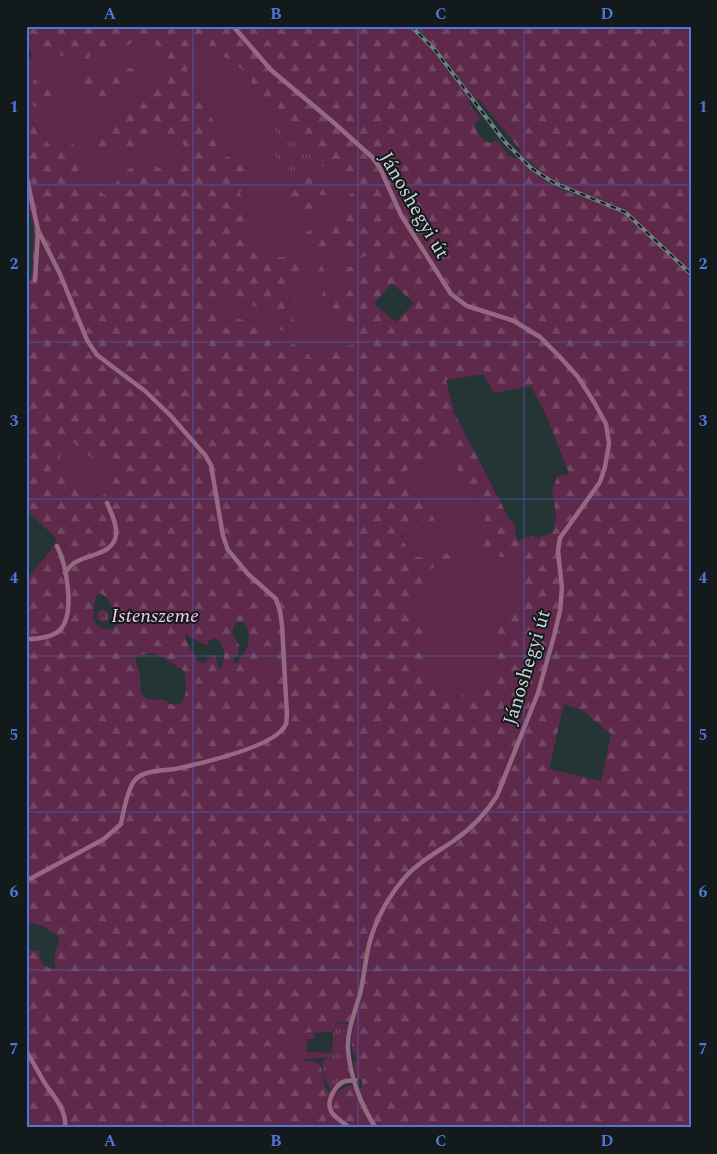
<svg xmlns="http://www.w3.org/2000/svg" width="717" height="1154" font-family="Spectral,serif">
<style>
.green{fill:#5e294a}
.forest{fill:url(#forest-firs);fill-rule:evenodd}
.wetland{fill:url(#wetland-marsh)}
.park{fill:url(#park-tufts)}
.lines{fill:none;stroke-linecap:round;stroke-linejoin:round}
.minor{stroke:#966983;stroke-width:4.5}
.rail-casing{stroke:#727e7f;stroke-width:4}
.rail{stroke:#131a1b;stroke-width:2;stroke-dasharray:5.5;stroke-linecap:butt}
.grid{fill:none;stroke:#5176d7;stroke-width:1;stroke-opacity:0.55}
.labels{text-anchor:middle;stroke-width:4;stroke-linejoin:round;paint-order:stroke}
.street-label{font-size:20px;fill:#cbd4d5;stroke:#131a1b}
.park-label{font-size:20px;font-style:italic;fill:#fec7e6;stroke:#131a1b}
.neatline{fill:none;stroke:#5176d7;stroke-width:2}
.grid-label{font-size:16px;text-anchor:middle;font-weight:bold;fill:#5176d7}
</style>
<defs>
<pattern id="forest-firs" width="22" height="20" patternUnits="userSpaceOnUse" patternTransform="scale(1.25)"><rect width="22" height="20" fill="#5e294a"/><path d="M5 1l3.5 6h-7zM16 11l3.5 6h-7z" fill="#744763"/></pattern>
<pattern id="wetland-marsh" width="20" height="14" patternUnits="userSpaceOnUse" patternTransform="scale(1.25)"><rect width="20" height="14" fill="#5e294a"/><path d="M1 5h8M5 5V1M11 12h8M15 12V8" fill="none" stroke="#744763"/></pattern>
<pattern id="park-tufts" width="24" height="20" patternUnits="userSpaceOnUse" patternTransform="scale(1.25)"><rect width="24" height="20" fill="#5e294a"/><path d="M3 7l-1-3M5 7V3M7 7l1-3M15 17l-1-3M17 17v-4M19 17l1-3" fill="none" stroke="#744763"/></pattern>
</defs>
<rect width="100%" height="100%" fill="#253435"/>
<path class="green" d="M28,34C35,47 42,50 56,50L61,56H73L83,61L88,59L95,47C110,44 133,43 146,34L155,43L161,53L149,59L140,67L87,73L79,79L74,80L94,96L98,94L108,99L116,87L130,81L135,70L140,73L153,58L162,54L168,58L153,89L118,120L91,142L101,150L155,141L167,134L180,139L186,150L178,164L170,170L159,167L127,170L107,195L83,183L76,177L63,143L55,151L38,130L27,114L26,60H29L32,54L26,42V35Z
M202,41L248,74L254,88L261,95L315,147L310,162L347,174L358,185L346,200L338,220L328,225L307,231L327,254L340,246L371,255L373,261L365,271L341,264L334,272L339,281L353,282V288L323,306C341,316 356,321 356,344L334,348L323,358H311L305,350L252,322L220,314L214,300L217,294H226L279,317C296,300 292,279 290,257H279L271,262L263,258L257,246L244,229L245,220L249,208C246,202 242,200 240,193L242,187L241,181L247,171L234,155H227L217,173C207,153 222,147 218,132C209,101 186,89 185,53L193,46Z
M70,440L95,461L112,457L120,464L109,491L100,497L60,469V454Z
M447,448L482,513L491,537C471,546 435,561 413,556L400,538L435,520L406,471Z
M473,551L524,562V598L488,634L497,652L498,668L482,683L453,700L433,686L428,673L429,643L414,605L423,597L425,572L444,562Z
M275,657L281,660V672L267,679L257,664Z
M316,1031L332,1032L314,1033V1039H307V1052L332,1053V1058L298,1059L284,1048V1041L288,1037Z"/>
<path class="forest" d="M26,26H408L429,47L469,98L471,107L480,118L475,123C474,130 483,142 490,143L497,140L509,156L519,159L541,178L560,189L620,211L636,223L655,242L658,241L626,210L557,182L548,177L519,153L521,151L479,99L476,100L445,59L416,26H691V1128H26V950L39,951L42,964C47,967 50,970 56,967C51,957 59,948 59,937L43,926L26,922V580L51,550L57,539L26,510V283L32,278L34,229L26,193V105C27,122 44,137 54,150L68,139L73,144L80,166L76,177C83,184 88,186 98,184L103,194L107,195C112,189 121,174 127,170C138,163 159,167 170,170L178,164L176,158L186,150L180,139L167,134L155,141L153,146L138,153L127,155L118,147L101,150L91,142L118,120L153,89L168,58L162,54L153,58L140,73L138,71H135L130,81L116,87L108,99L102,98L98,94L94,96L93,103H87L82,97L74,80L79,79L87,73L140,67C142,58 153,57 160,53L155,43L146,34L140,39L139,43L135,44L132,41L129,45L122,46L117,43L107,50L102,46L95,47L88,59L83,61L73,56H61L56,50C42,50 35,47 29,34L26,35ZM202,41L248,74L254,88L261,95L315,147L311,154L310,162L347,174L358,185L346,200L338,220L328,225L307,231L304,238L307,249L311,255L328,254L340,246L348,249L349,256L356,258L371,255L373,261L365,271L341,264L334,266V272L339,281L353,282V288L340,294L329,287L324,289L322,297V306C341,316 356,321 356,344L334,348L323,358H311L305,350L252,322L220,314L214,300L217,294H226L279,317C291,304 287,294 300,284L301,269L295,251L290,257H279L271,262L263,258L257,246L244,229L245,220L249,208C246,202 242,199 240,193L243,187L241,181L251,165L243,153C227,157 222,154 218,172C207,158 223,146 218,132C208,102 186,87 185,53L193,46ZM392,283L414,303L396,322L374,304ZM483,374L494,393L531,386L547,417L569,474L558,476L552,489L556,515L553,532L535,539L534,535L517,541L514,523L508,517L454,412L446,380ZM70,440L95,461L112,457L120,464L109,491L100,497L60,469V454ZM446,448L482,513L491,537C471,546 435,561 413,556L400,537L435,520L406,471ZM473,551L524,562V598L488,634L497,652L498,668L482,683L454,700L433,686L428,673L429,643L424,623L414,605L423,597L425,572L444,562ZM98,593C107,595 109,601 113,609C129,638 87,635 94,608C95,602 95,598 98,593ZM235,622H243L246,624C252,642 248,649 237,663H234L233,659L238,655L239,645L232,633ZM186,634L199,642L207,645L209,641L213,638L218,640C226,650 225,655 222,667L218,668L216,656L212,655L204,663L197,661C194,650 187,648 185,636ZM151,653L162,657L184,671C187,681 189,709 171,704C168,703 166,700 164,700C153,698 147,703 140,691C141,679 140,671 135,660L138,656ZM275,657L281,661L280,672L267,678L264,670L257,664ZM564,704L582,710L611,734L601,781L549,769ZM337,1022L353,1023C352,1038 348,1054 362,1064V1088L356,1089L353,1086H347L335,1093L328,1092C322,1082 324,1072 319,1063L298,1059L297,1054L284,1048V1041C292,1032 320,1031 332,1032Z
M37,76C63,84 52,115 33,106V81Z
M304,172L316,173L330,181C333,187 330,190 325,195H320L304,188L301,193L304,199L311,204L317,203L323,209C316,252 263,184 304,172Z
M280,235H282L286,246L285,250L278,253L274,247L278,243Z
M314,261H317L321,263L325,273L322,275L315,273Z
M287,317L292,318L296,322V332L288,334L278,328V325Z"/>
<path class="wetland" d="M97 616a6 6 0 1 1 12 0a6 6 0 1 1-12 0Z"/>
<path class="park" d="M270,117C285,118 299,134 311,142C316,146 323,147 328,151L320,157L306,159L304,162L300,163L296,160L293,164L296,170L292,173L271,153L275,149L283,157L286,154L282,143L276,137L279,134L267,125V121Z
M337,1023L348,1024L345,1041L351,1076L330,1089L324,1077L322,1063L326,1059H332L333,1033Z
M378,1057L380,1075L357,1080L353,1061Z"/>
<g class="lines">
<path class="minor" d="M233,26L271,70L333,122L372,157L380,168L401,215L451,294L467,306L514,321L540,337L559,356L578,377L594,402L606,424L609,443L605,467L600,482L560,538L558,551L562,588L560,611L554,636L538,693L497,796C485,815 471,829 452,842C437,852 422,860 409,873C391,892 375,919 369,945C365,961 364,978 360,994C355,1012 347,1030 348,1049C350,1076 361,1106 376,1128
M26,174L38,230L60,274L87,340L97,355L145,391L170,415L205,455L211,465L223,536L228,550L248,574L276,599L280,611L282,625L287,716C286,719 287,721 286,724C277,747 198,764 175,769C162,771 144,770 135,780C128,788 123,813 121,824L104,839L26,881
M35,280L38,232
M65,573C68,569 71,564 76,562C89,554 115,554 116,534C117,524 111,512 107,503
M26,639C38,639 51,638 60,630C76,613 66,564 57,546
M26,1050C32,1061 38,1071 44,1082C53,1096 67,1109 65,1128
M350,1128C344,1122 334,1118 331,1111C326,1102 334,1087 343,1082C347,1080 351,1081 355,1080"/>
<defs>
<path id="rail" d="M411,26L435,50L505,142L531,168L554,183L625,212L691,274"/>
</defs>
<use href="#rail" class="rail-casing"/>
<use href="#rail" class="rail"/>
</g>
<path class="grid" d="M193,26V1128M358,26V1128M524,26V1128M26,185H691M26,342H691M26,499H691M26,656H691M26,812H691M26,970H691"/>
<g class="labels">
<g class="street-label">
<text transform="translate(415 205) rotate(60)" y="7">Jánoshegyi út</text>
<text transform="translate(526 667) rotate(-73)" y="7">Jánoshegyi út</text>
</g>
<g class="park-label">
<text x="155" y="622">Istenszeme</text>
</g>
</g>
<rect width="717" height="1154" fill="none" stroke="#131a1b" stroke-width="55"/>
<rect x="28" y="28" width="662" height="1098" class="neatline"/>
<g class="grid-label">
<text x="110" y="19">A</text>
<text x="276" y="19">B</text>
<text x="441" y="19">C</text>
<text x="607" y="19">D</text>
<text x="14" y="112">1</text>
<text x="703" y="112">1</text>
<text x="14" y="269">2</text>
<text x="703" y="269">2</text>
<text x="14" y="426">3</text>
<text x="703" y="426">3</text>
<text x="14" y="583">4</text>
<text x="703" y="583">4</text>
<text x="14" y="740">5</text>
<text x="703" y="740">5</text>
<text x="14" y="897">6</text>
<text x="703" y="897">6</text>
<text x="14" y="1054">7</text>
<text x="703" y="1054">7</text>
<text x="110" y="1146">A</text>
<text x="276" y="1146">B</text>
<text x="441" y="1146">C</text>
<text x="607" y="1146">D</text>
</g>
</svg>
